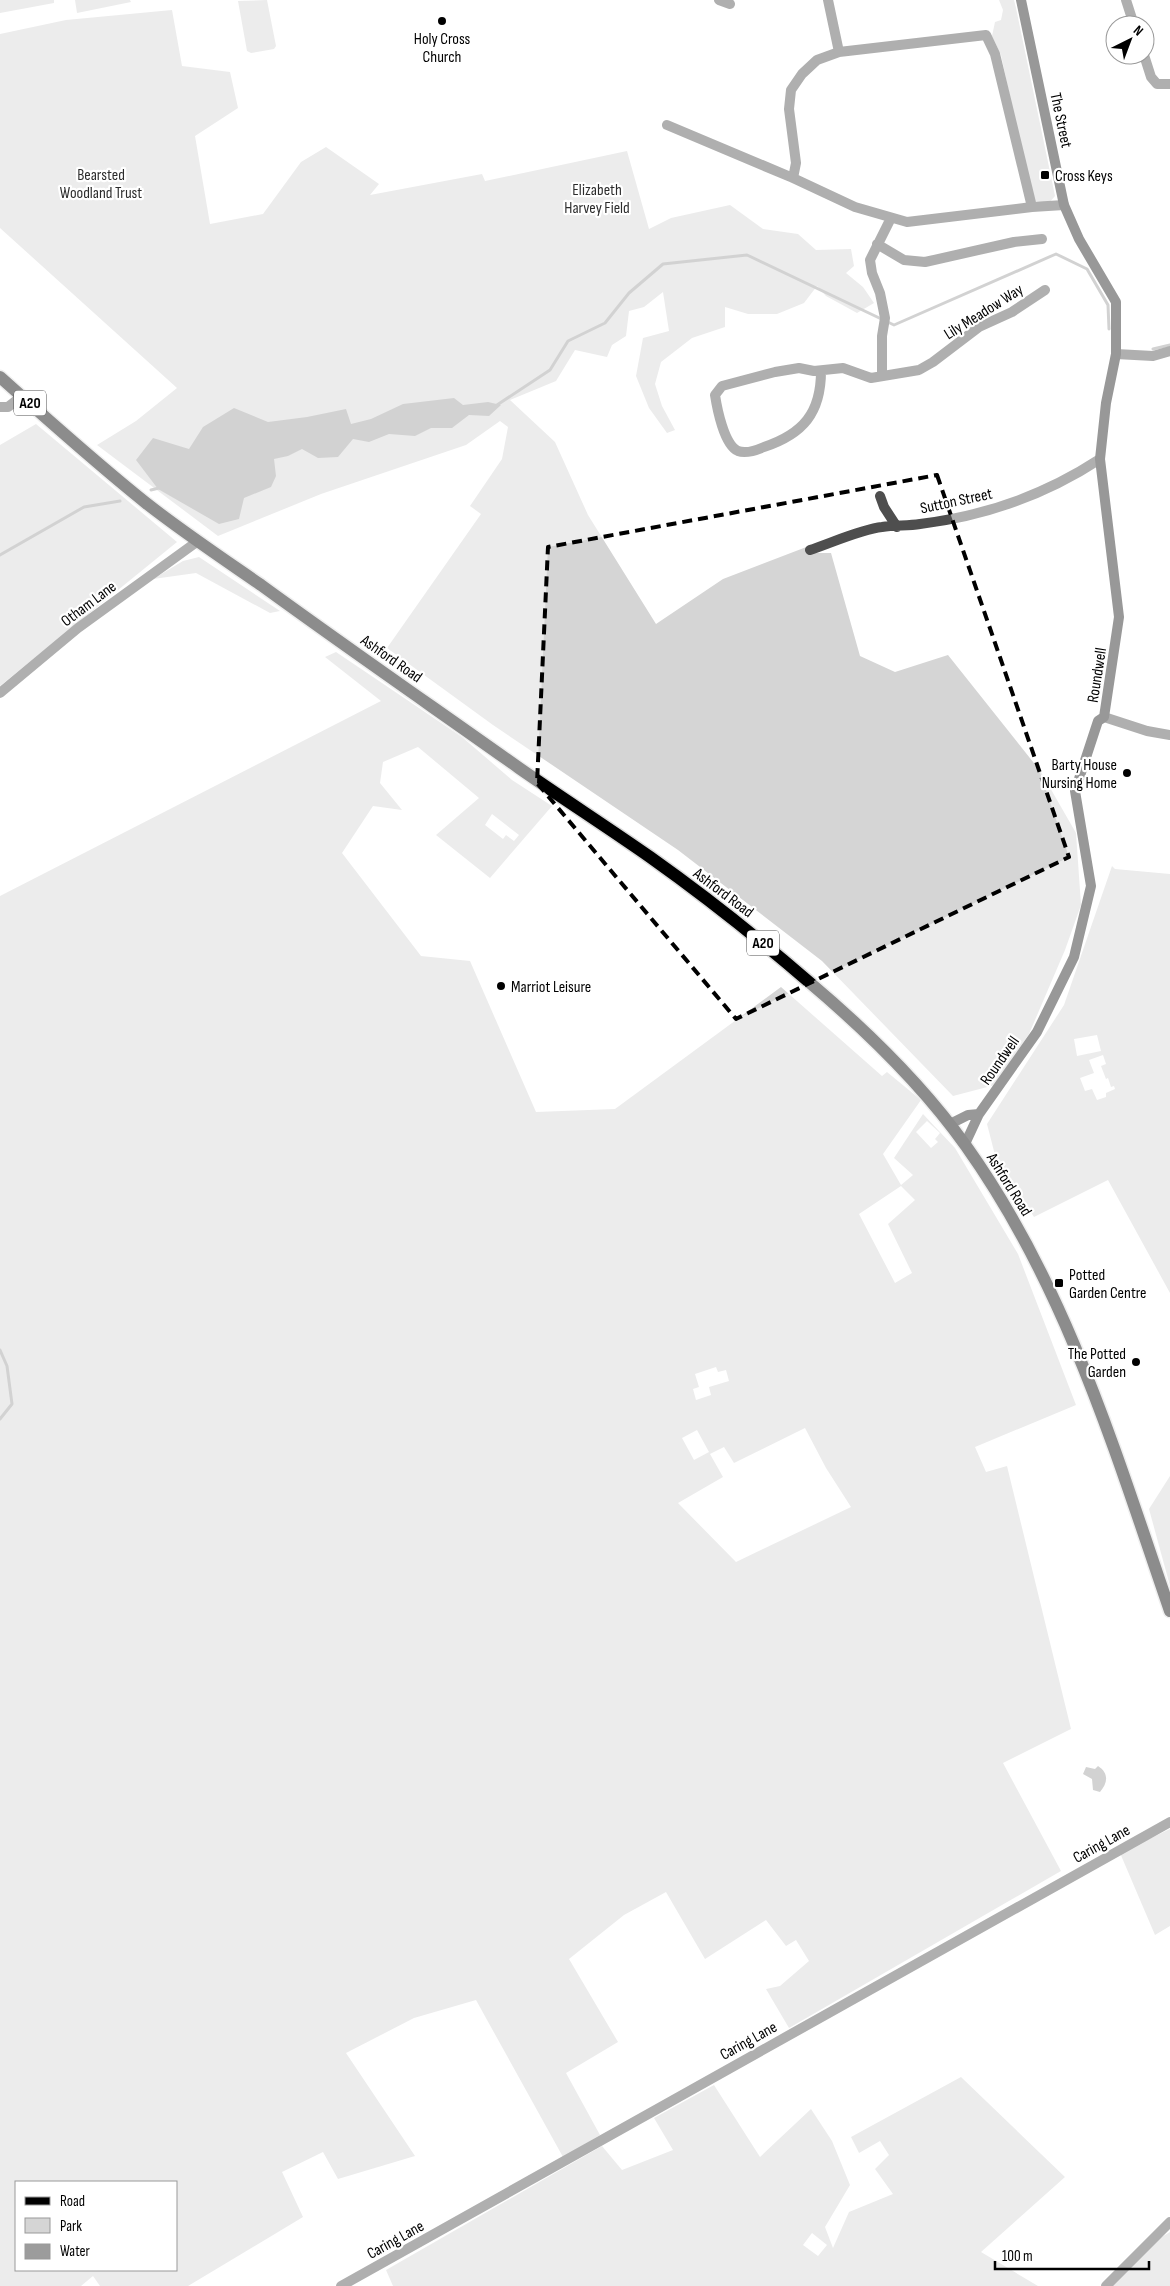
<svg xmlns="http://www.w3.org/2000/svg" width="1170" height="2286" font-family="'Sofia Sans Condensed',sans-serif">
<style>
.green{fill:#d5d5d5;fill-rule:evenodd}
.water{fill:#9c9c9c}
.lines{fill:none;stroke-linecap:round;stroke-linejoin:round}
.stream{stroke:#9c9c9c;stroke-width:3}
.primary-casing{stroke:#dbdbdb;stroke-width:15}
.street{stroke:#4e4e4e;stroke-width:10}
.secondary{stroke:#1b1b1b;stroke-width:10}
.primary{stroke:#000;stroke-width:12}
.marked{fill:none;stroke:#000;stroke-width:4;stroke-dasharray:10 6;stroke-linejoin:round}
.poi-dot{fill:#000;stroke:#fff;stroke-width:2}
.labels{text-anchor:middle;stroke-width:4.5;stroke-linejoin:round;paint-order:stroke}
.shield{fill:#fff;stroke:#4c4c4c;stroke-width:1}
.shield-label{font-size:15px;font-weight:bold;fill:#000}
.poi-label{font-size:16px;fill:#000;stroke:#fff;text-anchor:start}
.street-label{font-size:16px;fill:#000;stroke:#fff}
.park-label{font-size:16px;fill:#2c2c2c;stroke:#fff}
</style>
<rect width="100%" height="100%" fill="#fff"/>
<path class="green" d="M0,0H54V3L0,13Z
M75,0H130L131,2L77,13Z
M267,0L276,46L274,49L251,53L247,51L238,1Z
M999,0H1014L1016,8L1054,191L1055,196L1049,203L1035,201L1031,194L1001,55L992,36L995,22L1001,20L1003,10Z
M172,10L182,66L230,72L238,108L195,136L210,224L263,214L301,162L326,147L379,184L370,195L482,174L485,181L627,151L649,229L671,218L730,205L763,229L798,234L816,250L851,249L854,266L846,273L863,287L874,303L857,313L826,296L817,286L804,303L777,314H748L725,307V327L692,338L661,362L655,384L662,406L675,430L667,433L649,408L636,376L643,338L669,331L663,292L644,307L629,311L626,336L612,345L607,357L575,350L556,381L510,400L555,442L588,515L656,624L723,579L809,546L812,553H831L860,656L895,672L948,655L1041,772L1076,833L1081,905L1065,950L1029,1034L995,1085L953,1096L822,961L678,850L493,725L387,648L481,514L470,506L502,459L508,427L500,421L466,445L321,494L218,536L97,445L136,421L177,388L0,228V34L66,20Z
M36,424L177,542L0,686V445Z
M199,557L280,611L270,613L196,573L153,579L183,561Z
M336,652L462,737L512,780L552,806L490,878L436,835L479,798L418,747L383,762L380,783L402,810L373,806L342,853L421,956L470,961L536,1112L615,1109L781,987L882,1076L887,1072L921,1100L883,1154L901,1185L913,1175L894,1158L923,1114L955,1148L1018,1254L1076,1405L975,1447L986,1472L1007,1466L1071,1729L1003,1763L1061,1871L789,2028L766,1989L780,1986L809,1961L796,1940L786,1946L766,1920L705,1959L666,1892L624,1915L569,1959L618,2042L566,2073L600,2135L563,2157L476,2000L414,2018L346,2053L415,2156L338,2179L323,2152L282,2172L303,2217L188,2286H100L93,2276L81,2286H0V896L381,701L325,657ZM492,814L519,835L514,841L506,835L503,839L485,825ZM927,1121L940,1133L935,1139L938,1142L931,1148L916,1132ZM901,1186L915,1200L888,1224L912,1273L895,1283L859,1214ZM716,1367L718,1372L726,1370L729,1381L709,1387L711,1395L696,1400L693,1389L699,1387L695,1374ZM805,1428L826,1468L851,1507L736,1562L678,1503L723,1477L710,1454L724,1447L734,1463ZM697,1430L709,1452L694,1460L682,1438ZM16,2182H176V2270H16Z
M1112,866L1115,869L1170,874V1293L1108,1180L1034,1217L995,1155L987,1124L1064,1005ZM1097,1035L1101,1051L1077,1056L1074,1039ZM1103,1055L1106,1064L1101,1066L1106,1079L1108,1078L1111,1087L1114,1086L1115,1089L1106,1093V1097L1097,1100L1092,1089L1085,1091L1080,1078L1094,1073L1089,1060Z
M1170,1476V1586L1149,1509Z
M1170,1829V1926L1155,1935L1120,1853Z
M961,2077L1065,2177L981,2252L1038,2286H393L386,2270L602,2146L622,2170L673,2150L654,2118L714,2085L760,2157L811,2109L832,2141L850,2185L825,2227L833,2248L849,2212L893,2194L875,2169L889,2155L880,2141L859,2153L851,2137ZM812,2233L827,2245L818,2256L803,2245Z
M1170,2232V2286H1112L1150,2244Z"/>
<path class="water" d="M454,398L463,405L488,402L501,405L489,416L469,415L452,428H431L415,436L389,434L369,442L353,439L338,457L318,458L302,449L288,456L274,459L276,476L271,487L244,498L239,519L219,524L158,489L136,460L153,438L189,449L203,427L234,408L268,422L307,417L346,409L351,424L371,419L403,404Z
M1098,1766C1109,1773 1108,1783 1100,1792L1093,1790L1092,1779L1083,1774L1086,1767L1095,1769Z"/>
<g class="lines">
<path class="stream" d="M1153,349L1170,345
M497,405L550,370L568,341L605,323L629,293L663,264L747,255L894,325L1056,254L1087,269L1108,305L1109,329
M151,490L159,488
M0,555L84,507L120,501
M0,1350L7,1366L12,1404L0,1419"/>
<defs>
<path id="primary" d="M0,377C48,420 96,463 146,503C183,532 222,558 261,585C346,647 433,707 519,768C562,798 607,827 650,857C705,896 758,938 809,982C867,1031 922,1084 966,1146C1066,1286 1115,1451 1170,1611"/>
</defs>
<use href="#primary" class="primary-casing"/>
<path class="street" d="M719,0L730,4
M828,0L839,52
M1126,0L1134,25
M1144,55L1151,77L1157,84H1170
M667,125L793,178L855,207L907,222L1032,207L1064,205
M793,178L796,163L789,109L791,90L802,74L817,60L839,52L986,35L995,54L1032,207
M877,244L904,260L925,262L1014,242L1042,239
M1116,354L1153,356L1170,351
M821,371C821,413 803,434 764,447C757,450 746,454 738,451C724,445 717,408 715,395L722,386L775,372L799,368L814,371L843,368L871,378L919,370L933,362L979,327L1012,312L1045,290
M882,376V336L885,318L880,293L872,273L870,260L891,218
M0,407H8L22,396
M880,496L884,507L897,527
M810,550C831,543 862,529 882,527C895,525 908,526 920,524C986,516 1045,495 1100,459
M0,693L78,628L198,541
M1104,717L1147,731L1170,735
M341,2286L1170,1822
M1106,2286L1170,2222"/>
<path class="secondary" d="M950,1124L968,1115L979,1114
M965,1144L979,1114L1037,1032L1074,957L1091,886L1075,791L1098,721L1104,717L1119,617L1100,459L1106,403L1116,354V302L1079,239L1064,205L1021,0"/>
<use href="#primary" class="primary"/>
</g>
<path d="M0 0H1170V2286H0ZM937,475L1069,857L736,1019L537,783L548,547Z" fill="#fff" fill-opacity=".55" fill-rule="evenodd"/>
<path class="marked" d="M937,475L1069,857L736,1019L537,783L548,547Z"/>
<g class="poi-dot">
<circle cx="442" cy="21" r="5"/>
<rect x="1040" y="170" width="10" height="10" rx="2.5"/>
<circle cx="1127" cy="773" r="5"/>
<circle cx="501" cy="986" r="5"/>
<rect x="1054" y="1278" width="10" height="10" rx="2.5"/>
<circle cx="1136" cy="1362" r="5"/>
</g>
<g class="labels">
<g class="shield">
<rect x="14" y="390.5" width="32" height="25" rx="4"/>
<rect x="747" y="930.5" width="32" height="25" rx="4"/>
</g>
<g class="shield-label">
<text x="30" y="408">A20</text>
<text x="763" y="948">A20</text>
</g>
<g class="poi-label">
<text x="442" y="44" text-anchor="middle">Holy Cross<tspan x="442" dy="18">Church</tspan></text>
<text x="1055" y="181">Cross Keys</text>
<text x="1117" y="770" text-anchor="end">Barty House<tspan x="1117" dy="18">Nursing Home</tspan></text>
<text x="511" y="992">Marriot Leisure</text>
<text x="1069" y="1280">Potted<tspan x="1069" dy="18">Garden Centre</tspan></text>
<text x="1126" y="1359" text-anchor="end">The Potted<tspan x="1126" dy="18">Garden</tspan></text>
</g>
<g class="street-label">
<text transform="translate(1062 120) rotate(78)" y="6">The Street</text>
<text transform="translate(983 311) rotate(-32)" y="6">Lily Meadow Way</text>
<text transform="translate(956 500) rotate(-12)" y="6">Sutton Street</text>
<text transform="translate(88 603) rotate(-37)" y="6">Otham Lane</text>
<text transform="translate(392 658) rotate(35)" y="6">Ashford Road</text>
<text transform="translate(1096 675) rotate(-81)" y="6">Roundwell</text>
<text transform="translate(724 892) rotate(37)" y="6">Ashford Road</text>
<text transform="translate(999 1060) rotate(-55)" y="6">Roundwell</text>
<text transform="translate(1010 1184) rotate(58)" y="6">Ashford Road</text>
<text transform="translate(1101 1843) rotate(-29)" y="6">Caring Lane</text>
<text transform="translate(748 2040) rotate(-29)" y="6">Caring Lane</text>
<text transform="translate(395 2239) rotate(-29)" y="6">Caring Lane</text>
</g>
<g class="park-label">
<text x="101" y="180">Bearsted<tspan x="101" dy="18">Woodland Trust</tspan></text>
<text x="597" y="195">Elizabeth<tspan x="597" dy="18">Harvey Field</tspan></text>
</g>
</g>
<rect x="15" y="2181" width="162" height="90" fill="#ffffff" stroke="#999999"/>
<rect x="25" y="2197" width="25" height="8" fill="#000000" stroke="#999999"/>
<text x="60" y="2206" font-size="15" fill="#000000">Road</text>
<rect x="25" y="2218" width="25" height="15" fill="#d5d5d5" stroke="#999999"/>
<text x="60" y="2231" font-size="15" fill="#000000">Park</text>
<rect x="25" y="2244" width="25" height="15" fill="#9c9c9c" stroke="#999999"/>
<text x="60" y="2256" font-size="15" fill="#000000">Water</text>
<g transform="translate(1130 40) rotate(42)"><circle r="24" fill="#ffffff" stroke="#999999"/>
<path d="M0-4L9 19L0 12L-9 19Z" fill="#000000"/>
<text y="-8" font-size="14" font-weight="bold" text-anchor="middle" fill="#000000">N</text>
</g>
<path d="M995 2261v8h154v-8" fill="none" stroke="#000000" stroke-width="2.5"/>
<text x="1002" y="2261" font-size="15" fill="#000000" stroke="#ffffff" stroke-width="4" paint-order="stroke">100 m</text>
</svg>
